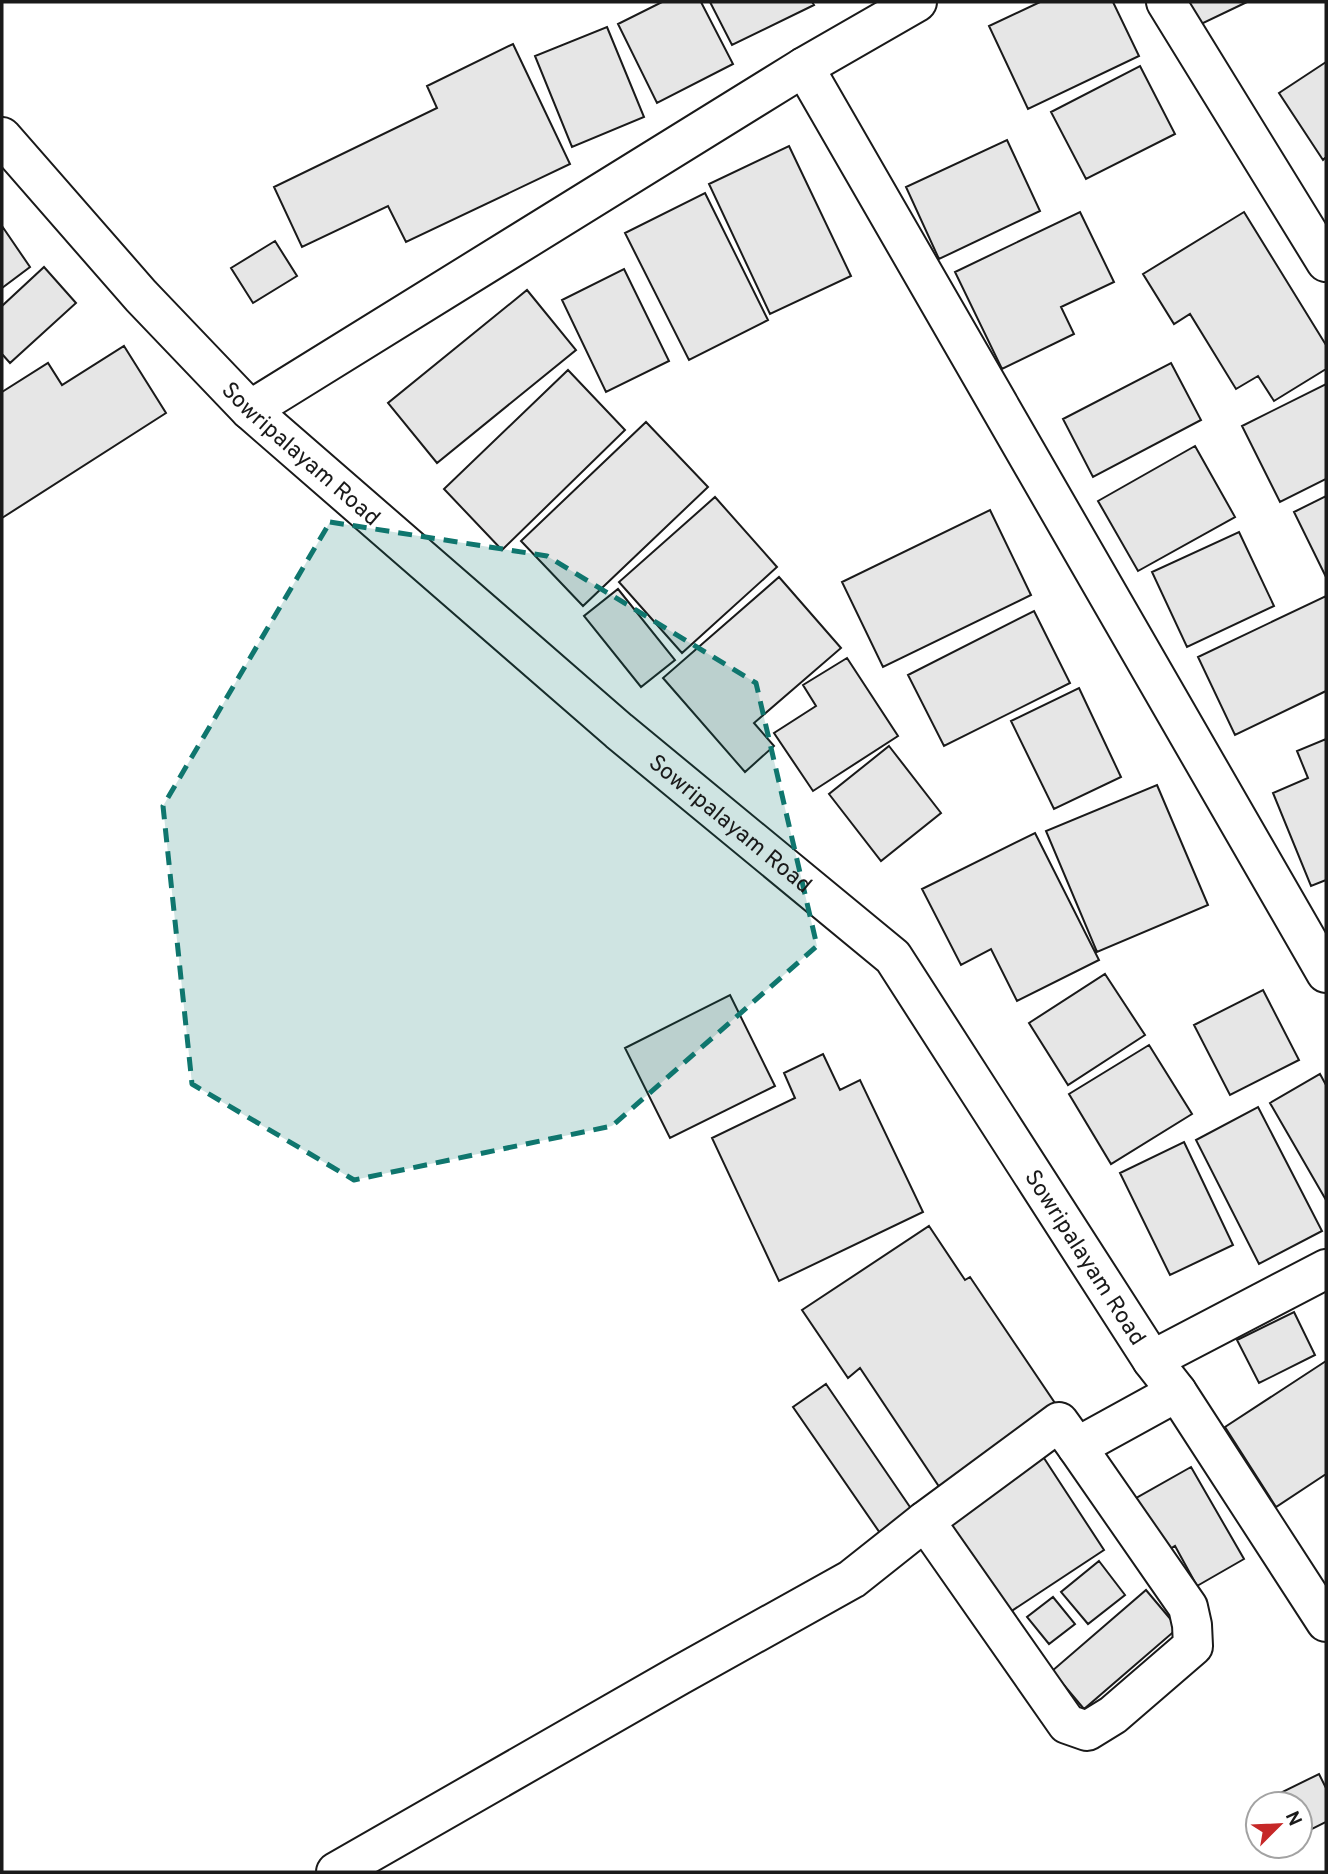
<svg xmlns="http://www.w3.org/2000/svg" width="1328" height="1874" font-family="Overpass,sans-serif">
<style>
.building{fill:#e6e6e6;stroke:#1a1a1a;stroke-width:2}
.lines{fill:none;stroke-linecap:round;stroke-linejoin:round}
.minor-casing{stroke:#1a1a1a;stroke-width:42}
.minor{stroke:#fff;stroke-width:38}
.marked{fill:#0f766e;fill-opacity:0.2;stroke:#0f766e;stroke-width:5;stroke-dasharray:14 9;stroke-linejoin:round}
.labels{text-anchor:middle;stroke-width:5;stroke-linejoin:round;paint-order:stroke}
.street-label{font-size:23px;fill:#1a1a1a;stroke:#fff}
</style>
<rect width="100%" height="100%" fill="#fff"/>
<path class="building" d="M662,2H701L733,64L657,103L618,24Z
M710,2H812L814,5L732,45Z
M1040,2H1113L1139,56L1028,109L989,26Z
M1185,2H1247L1197,26Z
M607,27L644,117L572,147L535,56Z
M513,44L570,164L406,242L388,206L302,247L274,187L437,108L427,86Z
M1326,62V157L1323,160L1279,93Z
M1140,66L1175,134L1086,179L1051,112Z
M1007,140L1040,211L939,259L906,187Z
M789,146L851,276L770,314L709,184Z
M705,193L768,320L689,360L625,233Z
M1080,212L1114,282L1061,307L1074,334L1002,369L955,272Z
M1244,212L1326,345V369L1274,401L1258,376L1236,389L1190,314L1174,324L1143,274Z
M2,226L30,267L2,288Z
M275,241L297,276L253,303L231,268Z
M44,267L76,303L10,363L2,354V306Z
M624,269L669,361L606,392L562,300Z
M527,290L576,350L437,463L388,403Z
M124,346L166,413L2,518V392L48,363L62,385Z
M1171,363L1201,420L1093,477L1063,419Z
M568,370L625,430L502,550L444,489Z
M1326,384V479L1280,502L1242,426Z
M646,422L708,487L583,606L521,541Z
M1195,446L1235,517L1138,571L1098,501Z
M1326,496V577L1294,512Z
M715,497L777,567L682,653L619,582Z
M990,510L1031,595L883,667L842,582Z
M1239,532L1274,606L1187,647L1152,572Z
M779,577L841,648L754,723L774,746L745,772L663,678Z
M618,589L675,660L641,687L584,616Z
M1326,596V691L1235,735L1198,657Z
M1034,611L1070,683L944,746L908,675Z
M847,658L898,736L813,791L774,733L816,706L803,685Z
M1079,688L1121,777L1054,809L1011,721Z
M1326,739V880L1311,886L1273,793L1308,778L1297,751Z
M889,746L941,813L881,861L829,794Z
M1157,785L1208,905L1097,952L1046,831Z
M1035,833L1099,960L1017,1001L991,949L961,965L922,889Z
M1105,974L1145,1035L1068,1085L1029,1023Z
M1263,990L1299,1060L1230,1095L1194,1025Z
M730,995L775,1086L670,1138L625,1048Z
M1149,1045L1192,1114L1111,1164L1069,1094Z
M823,1054L840,1090L860,1080L923,1212L779,1281L712,1138L795,1098L784,1073Z
M1320,1074L1326,1085V1200L1270,1103Z
M1258,1107L1322,1231L1259,1264L1196,1140Z
M1184,1142L1233,1245L1170,1275L1120,1173Z
M929,1226L965,1280L970,1277L1061,1412L942,1491L860,1368L848,1378L802,1310Z
M1294,1312L1315,1355L1259,1383L1237,1340Z
M1326,1361V1474L1276,1507L1225,1427Z
M826,1384L912,1510L880,1533L793,1407Z
M1040,1452L1104,1550L1004,1616L939,1518Z
M1191,1467L1244,1559L1197,1586L1175,1546L1160,1555L1131,1501Z
M1099,1561L1125,1595L1088,1624L1061,1592Z
M1146,1590L1178,1628L1084,1709L1052,1671Z
M1053,1597L1075,1624L1049,1644L1027,1617Z
M1319,1774L1326,1788V1822L1300,1835V1804H1258Z"/>
<g class="lines">
<defs>
<g id="minor">
<path d="M1166,2L1326,262"/>
<path d="M804,67L1326,973"/>
<path id="s1" d="M2,137L141,296L250,410L619,731L893,957L1152,1360L1177,1392L1326,1622"/>
<path d="M250,410L804,67L917,2"/>
<path d="M1152,1360L1326,1269"/>
<path d="M925,1521L1067,1724L1087,1731L1113,1715L1193,1646L1192,1625L1188,1607L1077,1447"/>
<path d="M336,1872L678,1676L852,1579L925,1521L1059,1422L1077,1447L1177,1392"/>
</g>
</defs>
<use href="#minor" class="minor-casing"/>
<use href="#minor" class="minor"/>
</g>
<path class="marked" d="M330,522L547,556L756,683L817,946L612,1126L354,1180L192,1084L163,806Z"/>
<g class="labels">
<g class="street-label">
<text dy="8" stroke="none"><textPath href="#s1" startOffset="436">Sowripalayam Road</textPath></text>
<text dy="8" stroke="none"><textPath href="#s1" startOffset="1003">Sowripalayam Road</textPath></text>
<text dy="8" stroke="none"><textPath href="#s1" startOffset="1570">Sowripalayam Road</textPath></text>
</g>
</g>
<rect width="1328" height="1874" fill="none" stroke="#1a1a1a" stroke-width="7"/>
<g transform="translate(1279 1825) rotate(66)"><circle r="33" fill="#ffffff" stroke="#a3a3a3" stroke-width="2"/>
<path d="M0-5L12 26L0 18L-12 26Z" fill="#c62828"/>
<text y="-10" font-size="19" font-weight="bold" text-anchor="middle" fill="#1a1a1a">N</text>
</g>
</svg>
